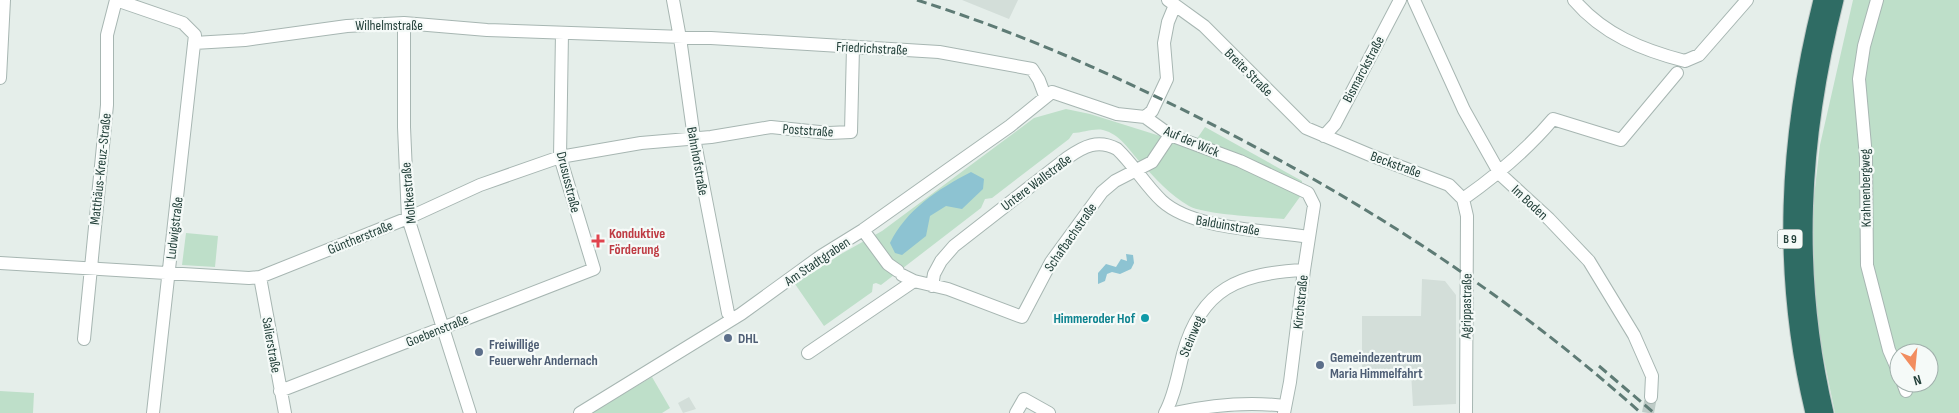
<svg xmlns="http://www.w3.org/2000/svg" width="1959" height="413" font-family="'Sofia Sans Condensed',sans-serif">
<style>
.built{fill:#d3ded9}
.green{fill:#bedfc9;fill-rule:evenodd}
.water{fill:#8dc3d2}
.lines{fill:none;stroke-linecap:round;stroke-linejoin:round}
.minor-tunnel{stroke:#becbc7;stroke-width:12;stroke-dasharray:12 6;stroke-linecap:butt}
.minor-casing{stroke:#a7b6b2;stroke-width:14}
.highway-casing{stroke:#c1cac8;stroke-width:17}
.minor{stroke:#fff;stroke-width:12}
.highway{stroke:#2f6c64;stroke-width:15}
.rail{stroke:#5e7b75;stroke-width:3;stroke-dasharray:10 5;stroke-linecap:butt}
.health-dot{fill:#e0444e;stroke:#f5faf8;stroke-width:2}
.culture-dot{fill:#0f9aa8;stroke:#f5faf8;stroke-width:2}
.service-dot{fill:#5c6f8a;stroke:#f5faf8;stroke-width:2}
.labels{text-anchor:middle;stroke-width:4.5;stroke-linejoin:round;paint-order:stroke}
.shield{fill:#f5faf8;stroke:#627873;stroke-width:1}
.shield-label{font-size:12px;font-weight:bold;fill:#23403a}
.street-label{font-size:14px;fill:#23403a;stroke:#f5faf8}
.health-label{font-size:14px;font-weight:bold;fill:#be3a42;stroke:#f5faf8;text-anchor:start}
.culture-label{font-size:14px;font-weight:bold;fill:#0d838f;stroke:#f5faf8;text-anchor:end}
.service-label{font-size:14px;font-weight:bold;fill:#4e5e75;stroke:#f5faf8;text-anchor:start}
</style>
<rect width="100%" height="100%" fill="#e5eeea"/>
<path class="built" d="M962,0H1018L1009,19Z
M1422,279L1445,281L1456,295V404L1413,406L1411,372H1362V316H1421Z
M689,397L696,409L683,413L678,403Z"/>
<path class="green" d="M1853,0H1959V413H1835L1814,311L1813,205L1820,145ZM1899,353H1929V383H1899Z
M1066,109L1090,114L1192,146L1205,127L1302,181V194L1284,219C1262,217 1206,215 1189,206C1171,196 1154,177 1140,162C1129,150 1120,134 1103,130C1094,128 1082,133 1073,133L1069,139L992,198L985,199L981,208L881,285L876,283L873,284L872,292L824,326L795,284L841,254L882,231L1034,118Z
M186,233L218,236L215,267L182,265Z
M652,377L670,408L662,413H591Z
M0,391L34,393L33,413H0Z"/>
<path class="water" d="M971,172L984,179L983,189L962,209L946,206L930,216L926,236L902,255L895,253L890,243C906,210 938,189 971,172Z
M1126,254L1133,255L1134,263L1131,269L1120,274L1112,272L1107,274L1105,281L1098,284V273L1106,264L1116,267L1121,259L1127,261Z"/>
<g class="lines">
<path class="minor-tunnel" d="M1648,413L1651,397"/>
<defs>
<path id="minor" d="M116,0L183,23L195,35L153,413
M673,0L680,38L694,138L728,313L732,319
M1168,0L1204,26L1306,128L1370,155L1449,185L1463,199L1467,216L1466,413
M1414,0L1464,110L1500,174L1549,219L1589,261L1634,335L1652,376L1651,397
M1574,0C1603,34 1642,50 1685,61L1699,55L1747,0
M1877,0L1864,46L1859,79L1866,157L1867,265L1889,350L1899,373
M404,23V127L408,218L470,413
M194,43L245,40L347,26L404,23L487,30L711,38L939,52L1032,69L1039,80L1045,96
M0,78L4,0
M1145,117L1152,111L1167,79L1164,43L1168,22L1175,5
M1324,136L1335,124L1400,0
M1463,199C1497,175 1526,151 1553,119L1621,140L1677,73
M863,230L888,264L898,271
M0,263L249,278L260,277L408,218L480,185L560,157L641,143L711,137L771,127L829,133L851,132L853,47
M902,275L914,281L948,289L1022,317L1051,262L1102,192L1115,181L1152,162L1170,135
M260,277L285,413
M932,286L934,274L941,261L954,246L1067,158C1084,146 1098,139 1117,149C1134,165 1145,185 1162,201C1194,230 1267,230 1309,237
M84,339L107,105V35L116,0
M808,353L914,281
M1903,383L1906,391
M280,391L594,269L560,157L562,33
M580,413L741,314L821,256L863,230L949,169L1010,126L1052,92L1117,114L1145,117L1170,135L1240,161L1308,193L1314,205L1304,270L1290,382L1284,413
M1016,413L1024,399L1049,413
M1165,413C1175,395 1178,373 1183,354C1201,288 1240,273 1304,270
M1174,413C1211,405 1247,401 1285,406"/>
<path id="highway" d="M1813,413C1779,273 1786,139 1821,0
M1826,413C1793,272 1801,139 1836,0"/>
</defs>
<use href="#minor" class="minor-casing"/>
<use href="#highway" class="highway-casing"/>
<use href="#minor" class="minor"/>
<use href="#highway" class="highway"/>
<path class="rail" d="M917,0C1021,33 1122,78 1219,128C1371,206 1514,299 1641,413
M1599,366L1654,413"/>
</g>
<path class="health-dot" d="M595.5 233.5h5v5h5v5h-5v5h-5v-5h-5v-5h5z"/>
<circle class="culture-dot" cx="1145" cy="318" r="5"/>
<g class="service-dot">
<circle cx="728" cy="338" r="5"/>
<circle cx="479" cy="352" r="5"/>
<circle cx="1320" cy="365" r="5"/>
</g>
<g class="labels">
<rect class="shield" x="1777.5" y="229.5" width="25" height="19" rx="4"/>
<g class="shield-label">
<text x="1790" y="243">B 9</text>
</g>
<g class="street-label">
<text x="389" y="30">Wilhelmstraße</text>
<text transform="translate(872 48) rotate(3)" y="5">Friedrichstraße</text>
<text transform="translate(1363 69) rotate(-62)" y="5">Bismarckstraße</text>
<text transform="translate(1249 72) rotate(45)" y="5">Breite Straße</text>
<text transform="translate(808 130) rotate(4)" y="5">Poststraße</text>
<text transform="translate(1192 141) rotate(23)" y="5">Auf der Wick</text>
<text transform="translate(698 161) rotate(80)" y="5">Bahnhofstraße</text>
<text transform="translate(1396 164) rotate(20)" y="5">Beckstraße</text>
<text transform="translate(100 169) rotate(-84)" y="5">Matthäus-Kreuz-Straße</text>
<text transform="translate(569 182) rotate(76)" y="5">Drususstraße</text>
<text transform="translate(1036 182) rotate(-37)" y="5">Untere Wallstraße</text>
<text transform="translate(1865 188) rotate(-91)" y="5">Krahnenbergweg</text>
<text transform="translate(408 193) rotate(-95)" y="5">Moltkestraße</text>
<text transform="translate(1530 202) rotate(43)" y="5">Im Boden</text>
<text transform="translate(1228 225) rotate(10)" y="5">Balduinstraße</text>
<text transform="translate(174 228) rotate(-83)" y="5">Ludwigstraße</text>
<text transform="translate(360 237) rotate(-22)" y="5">Güntherstraße</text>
<text transform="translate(1070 237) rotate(-55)" y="5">Schafbachstraße</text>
<text transform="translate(817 261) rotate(-34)" y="5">Am Stadtgraben</text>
<text transform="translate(1300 302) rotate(-84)" y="5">Kirchstraße</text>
<text transform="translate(1466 306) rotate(-89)" y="5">Agrippastraße</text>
<text transform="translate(437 330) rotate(-22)" y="5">Goebenstraße</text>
<text transform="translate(1191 336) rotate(-68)" y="5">Steinweg</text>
<text transform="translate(272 345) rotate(80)" y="5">Salierstraße</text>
</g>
<g class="health-label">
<text x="609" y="238">Konduktive<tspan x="609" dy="16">Förderung</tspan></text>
</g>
<g class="culture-label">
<text x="1135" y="323">Himmeroder Hof</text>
</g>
<g class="service-label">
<text x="738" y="343">DHL</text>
<text x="489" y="349">Freiwillige<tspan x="489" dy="16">Feuerwehr Andernach</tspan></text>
<text x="1330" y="362">Gemeindezentrum<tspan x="1330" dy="16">Maria Himmelfahrt</tspan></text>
</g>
</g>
<g transform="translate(1914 368) rotate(164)"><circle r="24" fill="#f5faf8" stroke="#a1b0ac"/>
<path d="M0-4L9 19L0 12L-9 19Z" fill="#f28d5f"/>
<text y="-8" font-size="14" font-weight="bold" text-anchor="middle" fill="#23403a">N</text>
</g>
</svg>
